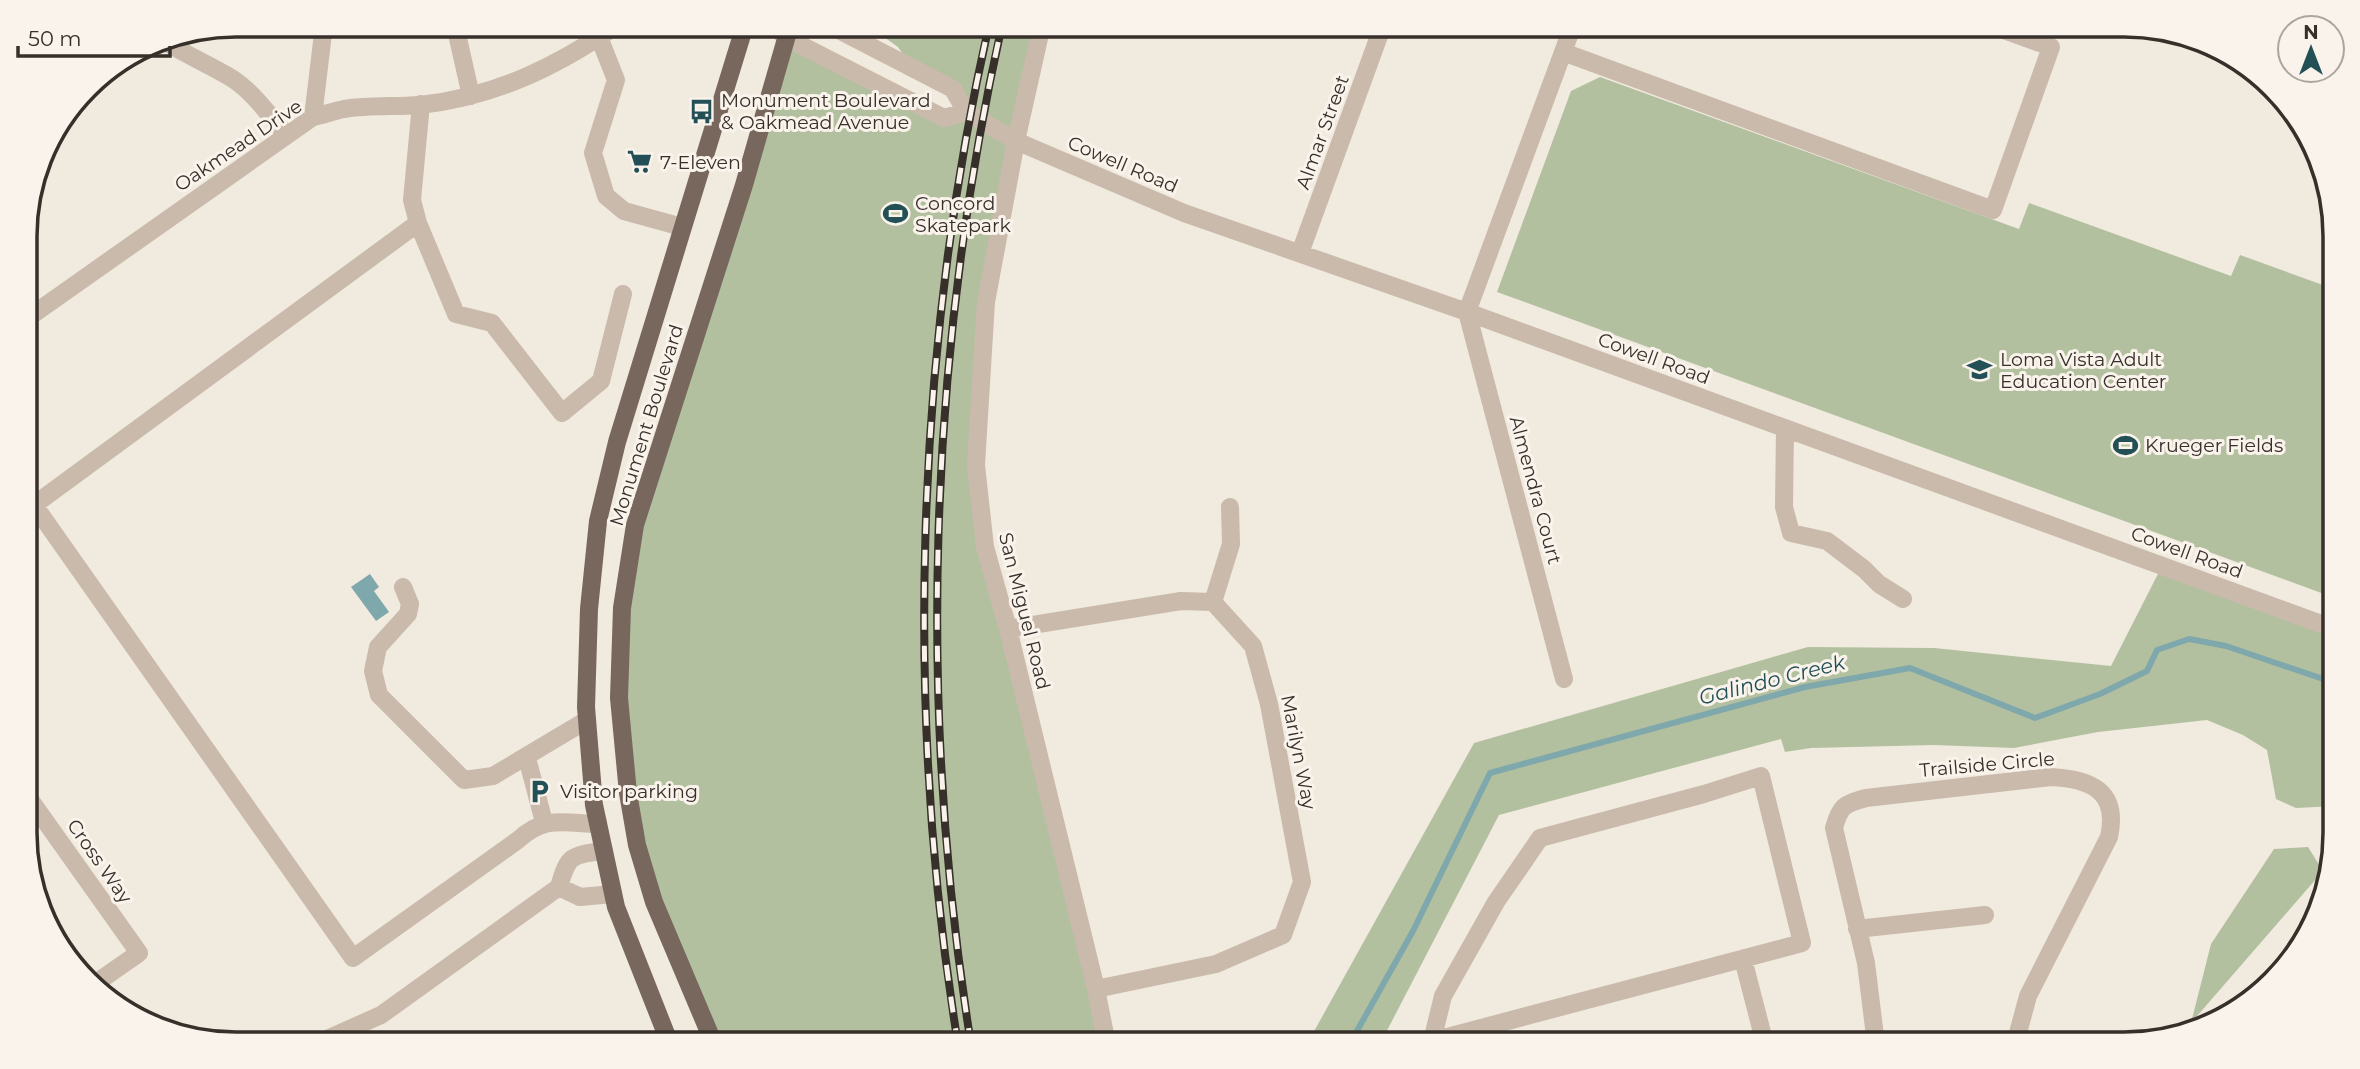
<svg xmlns="http://www.w3.org/2000/svg" width="2360" height="1069" font-family="Montserrat,sans-serif">
<style>
.green{fill:#b3c09f}
.water{fill:#7fa8ad}
.lines{fill:none;stroke-linecap:round;stroke-linejoin:round}
.stream{stroke:#7fa8ad;stroke-width:6}
.canal{stroke:#7fa8ad;stroke-width:21}
.minor{stroke:#c9baab;stroke-width:18}
.major{stroke:#78675c;stroke-width:18}
.rail-casing{stroke:#372f2a;stroke-width:8}
.rail{stroke:#f9f3eb;stroke-width:5;stroke-dasharray:16;stroke-linecap:butt}
.labels{text-anchor:middle;stroke-width:6;stroke-linejoin:round;paint-order:stroke}
.poi-label{font-size:19px;fill:#372f2a;stroke:#f9f3eb;text-anchor:start}
.street-label{font-size:19px;fill:#372f2a;stroke:#f9f3eb}
.water-label{font-size:21px;font-style:italic;fill:#225056;stroke:#f9f3eb}
.rim{fill:none;stroke:#372f2a;stroke-width:3.5}
</style>
<rect width="100%" height="100%" fill="#f1eadf"/>
<path class="green" d="M867,25H1042L986,302L976,465L985,547L1107,1044H714L654,902L619,698L635,525L785,37L944,118L965,111L953,89L910,65L898,47Z
M1600,77L2019,229L2029,203L2231,276L2240,255L2334,289L2335,598L1497,292L1571,91Z
M2162,566L2335,629V806L2296,808L2276,799L2267,750L2243,735L2207,720L2098,732L2014,748L1934,745L1811,748L1785,752L1781,739L1499,815L1380,1044H1307L1474,743L1808,647L1934,648L2111,666Z
M2308,847L2323,871L2191,1023L2211,944L2274,849Z"/>
<path class="water" d="M370,574L379,587L374,591L389,612L376,621L351,587Z"/>
<g class="lines">
<path class="stream" d="M1347,1044L1353,1038L1413,931L1490,773L1805,687L1910,668L2035,718L2100,694L2147,671L2157,650L2189,639L2226,646L2335,683"/>
<path class="canal" d="M2278,975L2295,956"/>
<path class="minor" d="M455,25L471,96
M774,25L785,37L944,118L966,112
M829,25L953,89L966,112L1016,141L1184,213L1467,312L2335,629
M1042,25L1016,141L986,302L976,465L985,547L1008,629L1096,989L1107,1044
M599,37L616,80L593,153L606,196L624,211L682,227
M161,39C184,54 210,65 233,79C254,93 270,116 286,135
M1563,52L1993,210L2051,47L1990,25
M421,104L412,200L418,223L456,314L492,323L562,413L601,381L623,294
M313,117L324,25
M418,223L34,505L353,958L518,840C545,815 564,823 598,824
M1300,253L1383,25
M25,320L313,117C323,115 334,111 344,109C369,105 395,107 420,105C494,97 556,67 617,25
M1785,428L1784,507L1791,533L1827,541L1864,569L1879,584L1903,599
M403,587L410,604L408,614L378,647L373,671L379,695L464,780L493,776L587,720
M1213,602L1231,544L1230,507
M1008,629L1181,601L1213,602L1253,646L1269,704L1302,882L1283,935L1216,964L1096,989
M1564,679L1467,312L1573,25
M527,758L544,822
M26,794L139,953L96,983
M604,851C571,855 568,855 559,887L580,897L613,894
M1857,929L1985,915
M1743,959L1765,1044
M316,1044L381,1015L559,887
M1429,1044L1432,1041L1443,996L1496,902L1540,838L1704,794L1761,776L1802,943L1432,1041
M1876,1044L1866,963L1834,828C1840,806 1844,804 1866,798L2051,777C2091,779 2119,791 2109,837L2028,996L2015,1044"/>
<path class="major" d="M670,1044L616,907L594,805L586,707L589,609L598,521L617,442L745,25
M714,1044L654,902L637,845L628,793L619,698L622,608L635,525L744,185L790,25"/>
<defs>
<path id="rail" d="M958,1044C904,713 915,352 989,25
M971,1044C917,708 928,357 1002,25"/>
</defs>
<use href="#rail" class="rail-casing"/>
<use href="#rail" class="rail"/>
</g>
<defs>
<symbol id="bus-bare" viewBox="-9 -9 18 18"><path d="M-5-6H5V4H4V6H2V4H-2V6H-4V4H-5ZM-3.5-4V0h7V-4ZM-3.5 1.2v1.5H-2V1.2ZM2 1.2v1.5H3.5V1.2Z" fill="#225056" stroke="#f9f3eb" stroke-width="2.5" paint-order="stroke"/></symbol>
<symbol id="supermarket-bare" viewBox="-9 -9 18 18"><path d="M-6-5.5h2.5l.6 2H6L4.5 2H-2.5L-4.4-4H-6ZM-1.5 3.2a1.3 1.3 0 1 0 .1 0ZM3 3.2a1.3 1.3 0 1 0 .1 0Z" fill="#225056" stroke="#f9f3eb" stroke-width="2.5" paint-order="stroke"/></symbol>
<symbol id="stadium-bare" viewBox="-9 -9 18 18"><path d="M0-5a6.5 5 0 1 0 0 10a6.5 5 0 1 0 0-10ZM-3.5-1.8h7v3.6h-7Z" fill="#225056" stroke="#f9f3eb" stroke-width="2.5" paint-order="stroke"/></symbol>
<symbol id="school-bare" viewBox="-9 -9 18 18"><path d="M0-5L7-2L0 1L-7-2ZM-4 1L0 2.5L4 1V4Q0 6-4 4Z" fill="#225056" stroke="#f9f3eb" stroke-width="2.5" paint-order="stroke"/></symbol>
<symbol id="parking-bare" viewBox="-9 -9 18 18"><path d="M-3.5-5.5H1a3.5 3.5 0 0 1 0 7H-1V5.5H-3.5ZM-1-3.4V-.6H.8a1.4 1.4 0 0 0 0-2.8Z" fill="#225056" stroke="#f9f3eb" stroke-width="2.5" paint-order="stroke"/></symbol>
</defs>
<g fill-rule="evenodd">
<use href="#bus-bare" x="684" y="94" width="35" height="35"/>
<use href="#supermarket-bare" x="622" y="144" width="35" height="35"/>
<use href="#stadium-bare" x="878" y="196" width="35" height="35"/>
<use href="#school-bare" x="1962" y="352" width="35" height="35"/>
<use href="#stadium-bare" x="2108" y="428" width="35" height="35"/>
<use href="#parking-bare" x="522" y="774" width="35" height="35"/>
</g>
<g class="labels">
<g class="poi-label">
<text x="721" y="107">Monument Boulevard<tspan x="721" dy="22">&amp; Oakmead Avenue</tspan></text>
<text x="660" y="169">7-Eleven</text>
<text x="915" y="210">Concord<tspan x="915" dy="22">Skatepark</tspan></text>
<text x="2000" y="366">Loma Vista Adult<tspan x="2000" dy="22">Education Center</tspan></text>
<text x="2145" y="452">Krueger Fields</text>
<text x="560" y="798">Visitor parking</text>
</g>
<g class="street-label">
<text transform="translate(1322 132) rotate(-70)" y="7">Almar Street</text>
<text transform="translate(238 145) rotate(-34)" y="7">Oakmead Drive</text>
<text transform="translate(1123 164) rotate(23)" y="7">Cowell Road</text>
<text transform="translate(1654 358) rotate(20)" y="7">Cowell Road</text>
<text transform="translate(646 425) rotate(-73)" y="7">Monument Boulevard</text>
<text transform="translate(1536 490) rotate(75)" y="7">Almendra Court</text>
<text transform="translate(2187 552) rotate(20)" y="7">Cowell Road</text>
<text transform="translate(1025 611) rotate(76)" y="7">San Miguel Road</text>
<text transform="translate(1299 752) rotate(79)" y="7">Marilyn Way</text>
<text transform="translate(1987 764) rotate(-5)" y="7">Trailside Circle</text>
<text transform="translate(100 861) rotate(55)" y="7">Cross Way</text>
</g>
<g class="water-label">
<text transform="translate(1772 680) rotate(-14)" y="7">Galindo Creek</text>
</g>
</g>
<path d="M0 0H2360V1069H0ZM236 37H2124A199 199 0 0 1 2323 236V833A199 199 0 0 1 2124 1032H236A199 199 0 0 1 37 833V236A199 199 0 0 1 236 37Z" fill="#f9f3eb" fill-rule="evenodd"/>
<path class="rim" d="M236 37H2124A199 199 0 0 1 2323 236V833A199 199 0 0 1 2124 1032H236A199 199 0 0 1 37 833V236A199 199 0 0 1 236 37Z"/>
<g transform="translate(2311 49)"><circle r="33" fill="#f9f3eb" stroke="#aba59e" stroke-width="2"/>
<path d="M0-5L12 26L0 18L-12 26Z" fill="#225056"/>
<text y="-10" font-size="19" font-weight="bold" text-anchor="middle" fill="#372f2a">N</text>
</g>
<path d="M18 46v10h152v-10" fill="none" stroke="#372f2a" stroke-width="3.5"/>
<text x="28" y="46" font-size="21" fill="#372f2a" stroke="#f9f3eb" stroke-width="5" paint-order="stroke">50 m</text>
</svg>
